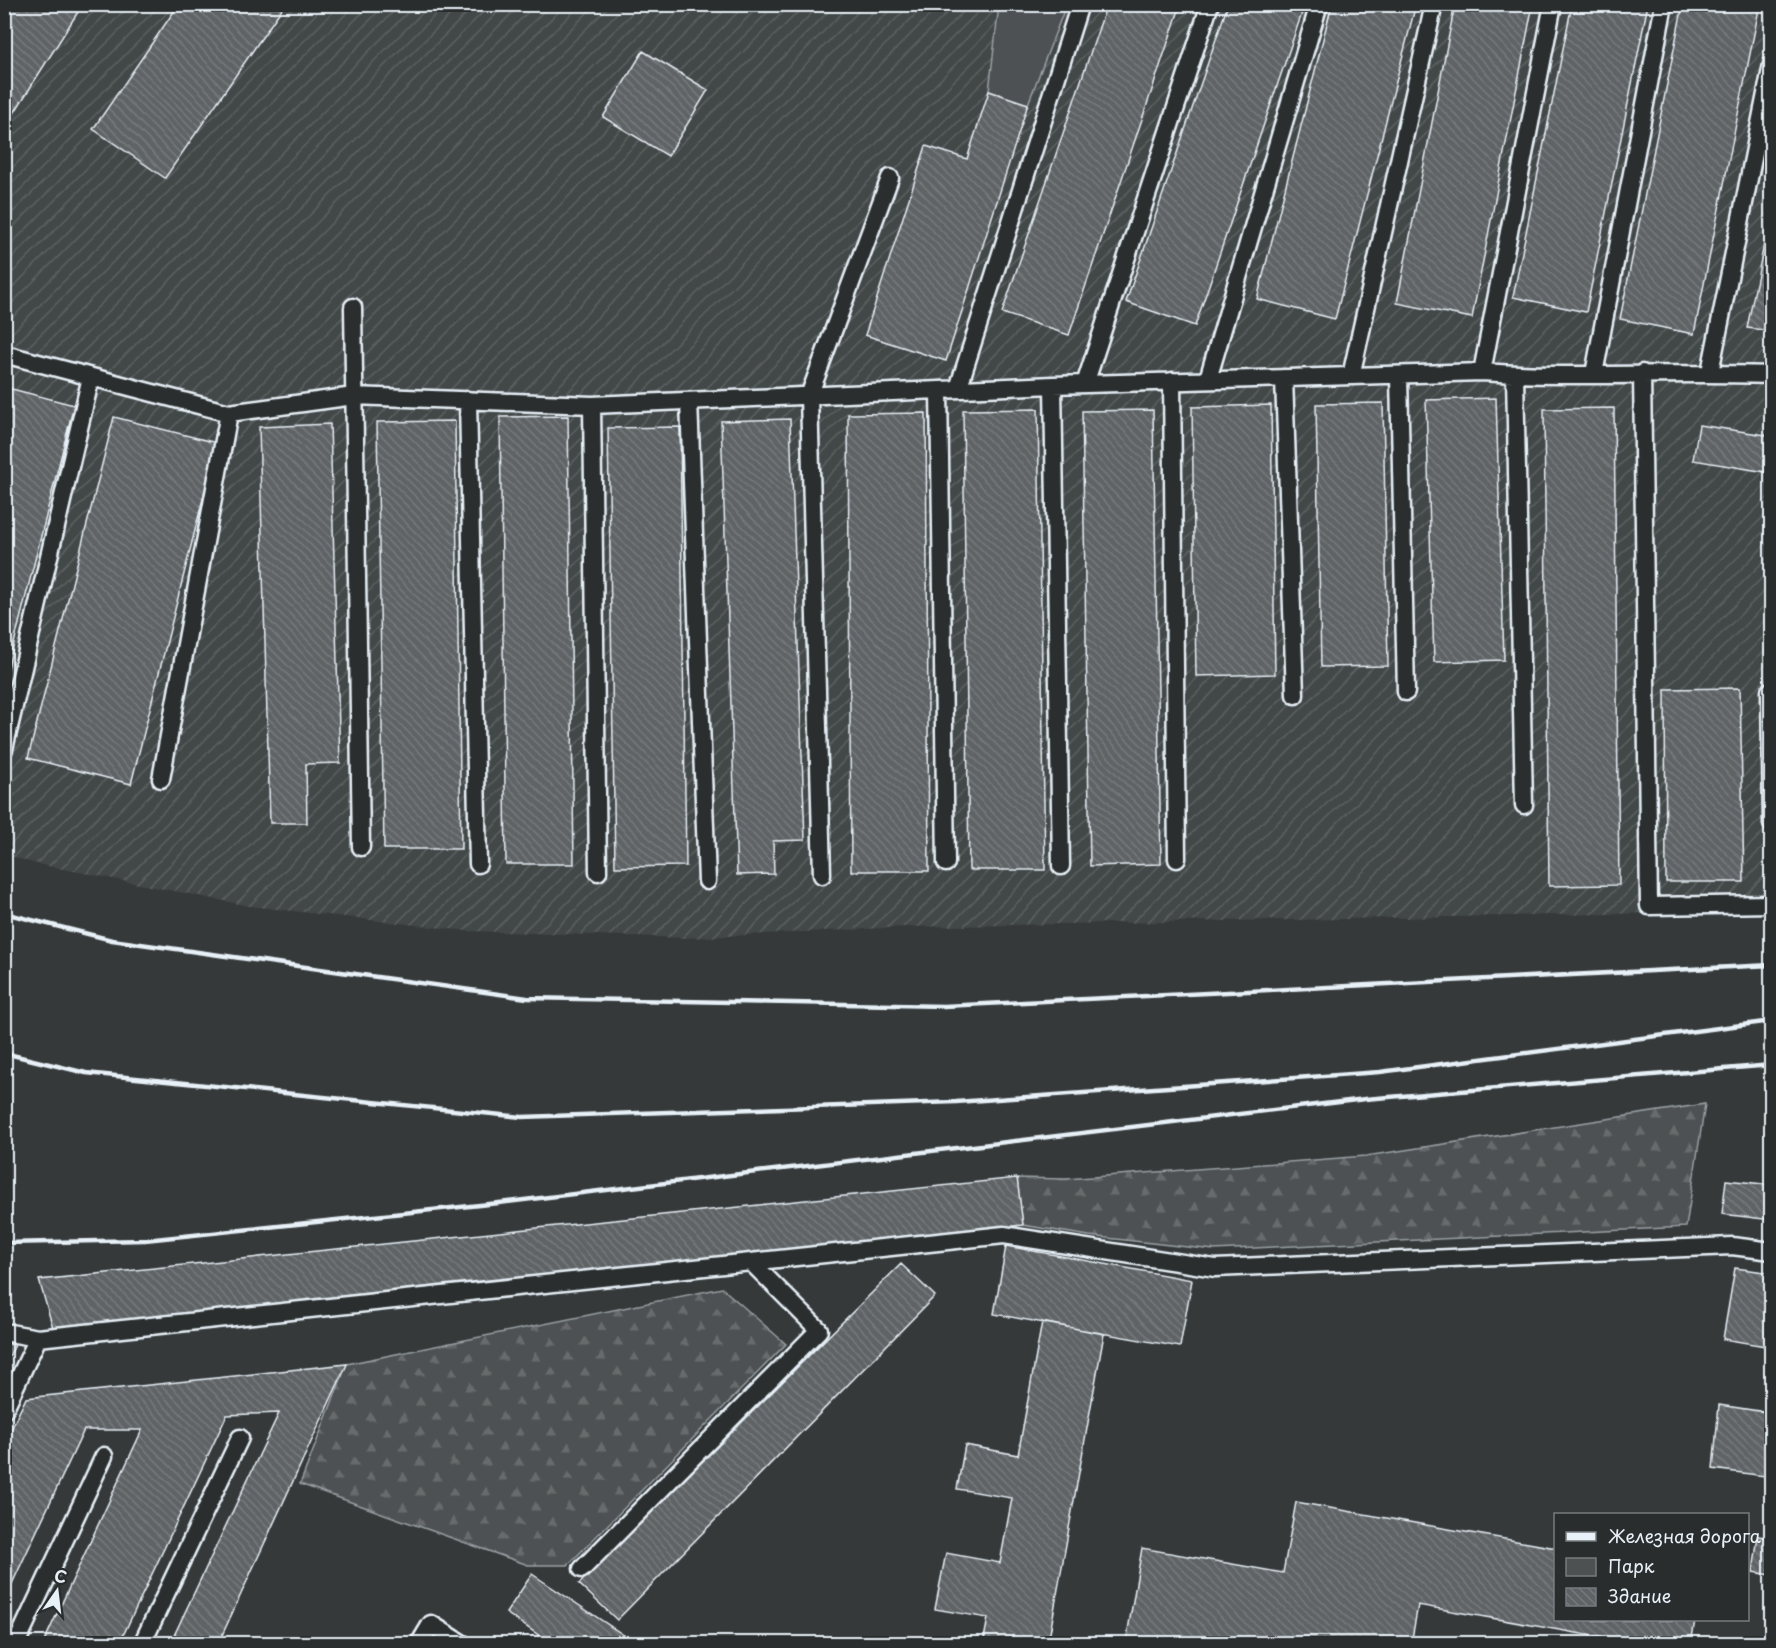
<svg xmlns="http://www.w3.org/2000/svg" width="1776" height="1648" font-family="'Playpen Sans',sans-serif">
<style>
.industrial{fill:url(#industrial-furrows)}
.green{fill:#4d5152;stroke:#9aa1a5;stroke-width:1.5}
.forest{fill:url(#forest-firs);stroke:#9aa1a5;stroke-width:1.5}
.building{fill:url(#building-back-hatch);stroke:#e8f1f8;stroke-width:1.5}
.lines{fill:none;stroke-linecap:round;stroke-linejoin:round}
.service-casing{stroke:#e8f1f8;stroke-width:21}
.service{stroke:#2a2d2e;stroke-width:16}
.rail{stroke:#e8f1f8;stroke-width:4.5}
</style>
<defs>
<pattern id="industrial-furrows" width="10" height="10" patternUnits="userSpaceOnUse" patternTransform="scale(1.5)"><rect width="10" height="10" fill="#424647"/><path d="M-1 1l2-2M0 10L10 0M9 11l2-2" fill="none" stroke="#5d6162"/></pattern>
<pattern id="forest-firs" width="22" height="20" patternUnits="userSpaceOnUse" patternTransform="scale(1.5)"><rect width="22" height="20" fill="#4d5152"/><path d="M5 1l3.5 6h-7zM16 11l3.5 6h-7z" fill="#676a6c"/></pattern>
<pattern id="building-back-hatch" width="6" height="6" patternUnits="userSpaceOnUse" patternTransform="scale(1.5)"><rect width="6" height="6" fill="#5f6365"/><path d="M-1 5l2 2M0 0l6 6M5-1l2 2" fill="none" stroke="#767a7c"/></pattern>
</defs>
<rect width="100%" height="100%" fill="#35393a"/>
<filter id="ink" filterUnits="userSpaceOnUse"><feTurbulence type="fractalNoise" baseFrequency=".0167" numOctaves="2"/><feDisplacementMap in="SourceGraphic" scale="12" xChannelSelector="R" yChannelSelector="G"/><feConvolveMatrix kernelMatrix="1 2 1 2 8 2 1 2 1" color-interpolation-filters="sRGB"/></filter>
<g filter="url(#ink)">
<path class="industrial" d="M4,5H1771V911L906,927L686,938L467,931L249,906L33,863L5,855Z"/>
<path class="green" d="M999,5H1066L1028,104L989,91Z"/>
<path class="forest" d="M1705,1104L1686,1227L1214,1250L1089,1236L1023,1225L1017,1178L1066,1179L1366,1156Z
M722,1288L786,1344L568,1565H528L300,1484L347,1364Z"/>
<path class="building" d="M6,4H83L11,118L4,114Z
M179,4H285L165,178L93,129Z
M1107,4H1181L1069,335L1002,313Z
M1228,4H1305L1195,326L1126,302Z
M1332,4H1416L1335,319L1257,299Z
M1455,4H1533L1472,318L1397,303Z
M1572,4H1648L1586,312L1513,297Z
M1683,4H1760L1694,334L1620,319Z
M643,51L708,90L668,156L603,117Z
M989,91L1028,104L946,361L865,335L926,146L967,159Z
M1772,205V331L1747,328Z
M4,387L74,405L4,683Z
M1496,398L1504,660L1434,662L1426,400Z
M1383,403L1388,666L1321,667L1316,404Z
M1271,405L1275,674L1196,676L1192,407Z
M1614,408L1619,885L1549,886L1544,409Z
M1038,409L1045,870H969L963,410Z
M1153,410L1161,864L1090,866L1082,411Z
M926,413L929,871H851L848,414Z
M568,416L574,864H506L500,417Z
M114,417L217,443L131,784L28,758Z
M790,419L805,840L773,841L774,874L737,875L721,421Z
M455,421L461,849H384L377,422Z
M330,424L340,763L306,764L307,823H270L259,427Z
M1699,425L1772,436V473L1693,460Z
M680,427L686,866L615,867L608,428Z
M1740,688L1744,882H1666L1665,689Z
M1017,1178L1023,1225L53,1328L39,1280Z
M1726,1180L1772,1185V1220L1722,1214Z
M1006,1246L1192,1280L1180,1347L994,1314Z
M901,1264L935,1296L617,1620L579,1584Z
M1735,1268L1772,1273V1347L1723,1339Z
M1042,1322L1104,1334L1048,1644H983L988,1618L935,1609L946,1553L1000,1563L1012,1498L957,1489L965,1445L1018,1455Z
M4,1343L15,1345L4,1366Z
M347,1364L218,1644H170L279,1413L227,1415L119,1644H43L142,1430H84L4,1601V1444L26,1398Z
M1719,1405L1772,1413V1477L1713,1469Z
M1296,1502L1556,1548V1620H1695L1691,1644H1638L1418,1605L1411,1644H1135L1126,1642L1142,1548L1283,1573Z
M1758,1536L1772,1538V1575L1753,1572Z
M532,1574L637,1644H552L506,1613Z"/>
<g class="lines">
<defs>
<path id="service" d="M353,307L361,847
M4,354L229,413L354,396L592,405L1053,385L1482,372C1578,379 1675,371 1772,375
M1482,372L1553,4
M1710,372L1772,64
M1642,373L1649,906L1772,904
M1594,374L1664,4
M1515,375L1524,805
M1351,376L1434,4
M1399,376L1406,692
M1284,378L1295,695
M1208,379L1319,4
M1172,381L1177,859
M1085,384L1210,4
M1053,385L1061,866
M958,389L1080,4
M939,390L946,863
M468,400L478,864
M689,401L707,881
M592,405L598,872
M1770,691L1772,824
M4,749L91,377
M161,779L229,413
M822,875L809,396L890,178
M4,1332L38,1338L1004,1235L1215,1268L1732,1246L1772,1251
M4,1410L38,1338
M582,1569L819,1330L751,1262
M16,1644L104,1456
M142,1644L240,1438
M419,1644L431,1624L463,1644"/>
</defs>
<use href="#service" class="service-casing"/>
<use href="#service" class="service"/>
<path class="rail" d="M4,913L112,940L527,998L944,1006L1772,965
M4,1053L86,1073L522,1117L956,1102L1380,1072L1772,1021
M4,1243L145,1240L499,1203L1365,1099L1772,1065"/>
</g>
</g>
<rect width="1776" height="1648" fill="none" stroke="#2a2d2e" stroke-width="24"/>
<rect x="12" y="12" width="1752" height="1624" fill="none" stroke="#e8f1f8" stroke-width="2" filter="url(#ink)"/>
<rect x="1554" y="1513" width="195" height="108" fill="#2a2d2e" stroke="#767b7f" stroke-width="1.5"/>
<rect x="1566" y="1532" width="30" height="9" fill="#e8f1f8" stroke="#767b7f" stroke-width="1.5"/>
<text x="1608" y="1543" font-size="18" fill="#e8f1f8">Железная дорога</text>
<rect x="1566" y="1558" width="30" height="18" fill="#4d5152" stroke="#767b7f" stroke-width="1.5"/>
<text x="1608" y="1573" font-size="18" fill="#e8f1f8">Парк</text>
<rect x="1566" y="1588" width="30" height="18" fill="url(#building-back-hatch)" stroke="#767b7f" stroke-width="1.5"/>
<text x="1608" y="1603" font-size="18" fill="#e8f1f8">Здание</text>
<g transform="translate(57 1591) rotate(14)" stroke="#2a2d2e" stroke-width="4.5" paint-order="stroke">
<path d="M0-4.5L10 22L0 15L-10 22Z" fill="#e8f1f8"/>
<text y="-9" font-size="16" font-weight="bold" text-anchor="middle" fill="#e8f1f8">С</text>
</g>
</svg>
